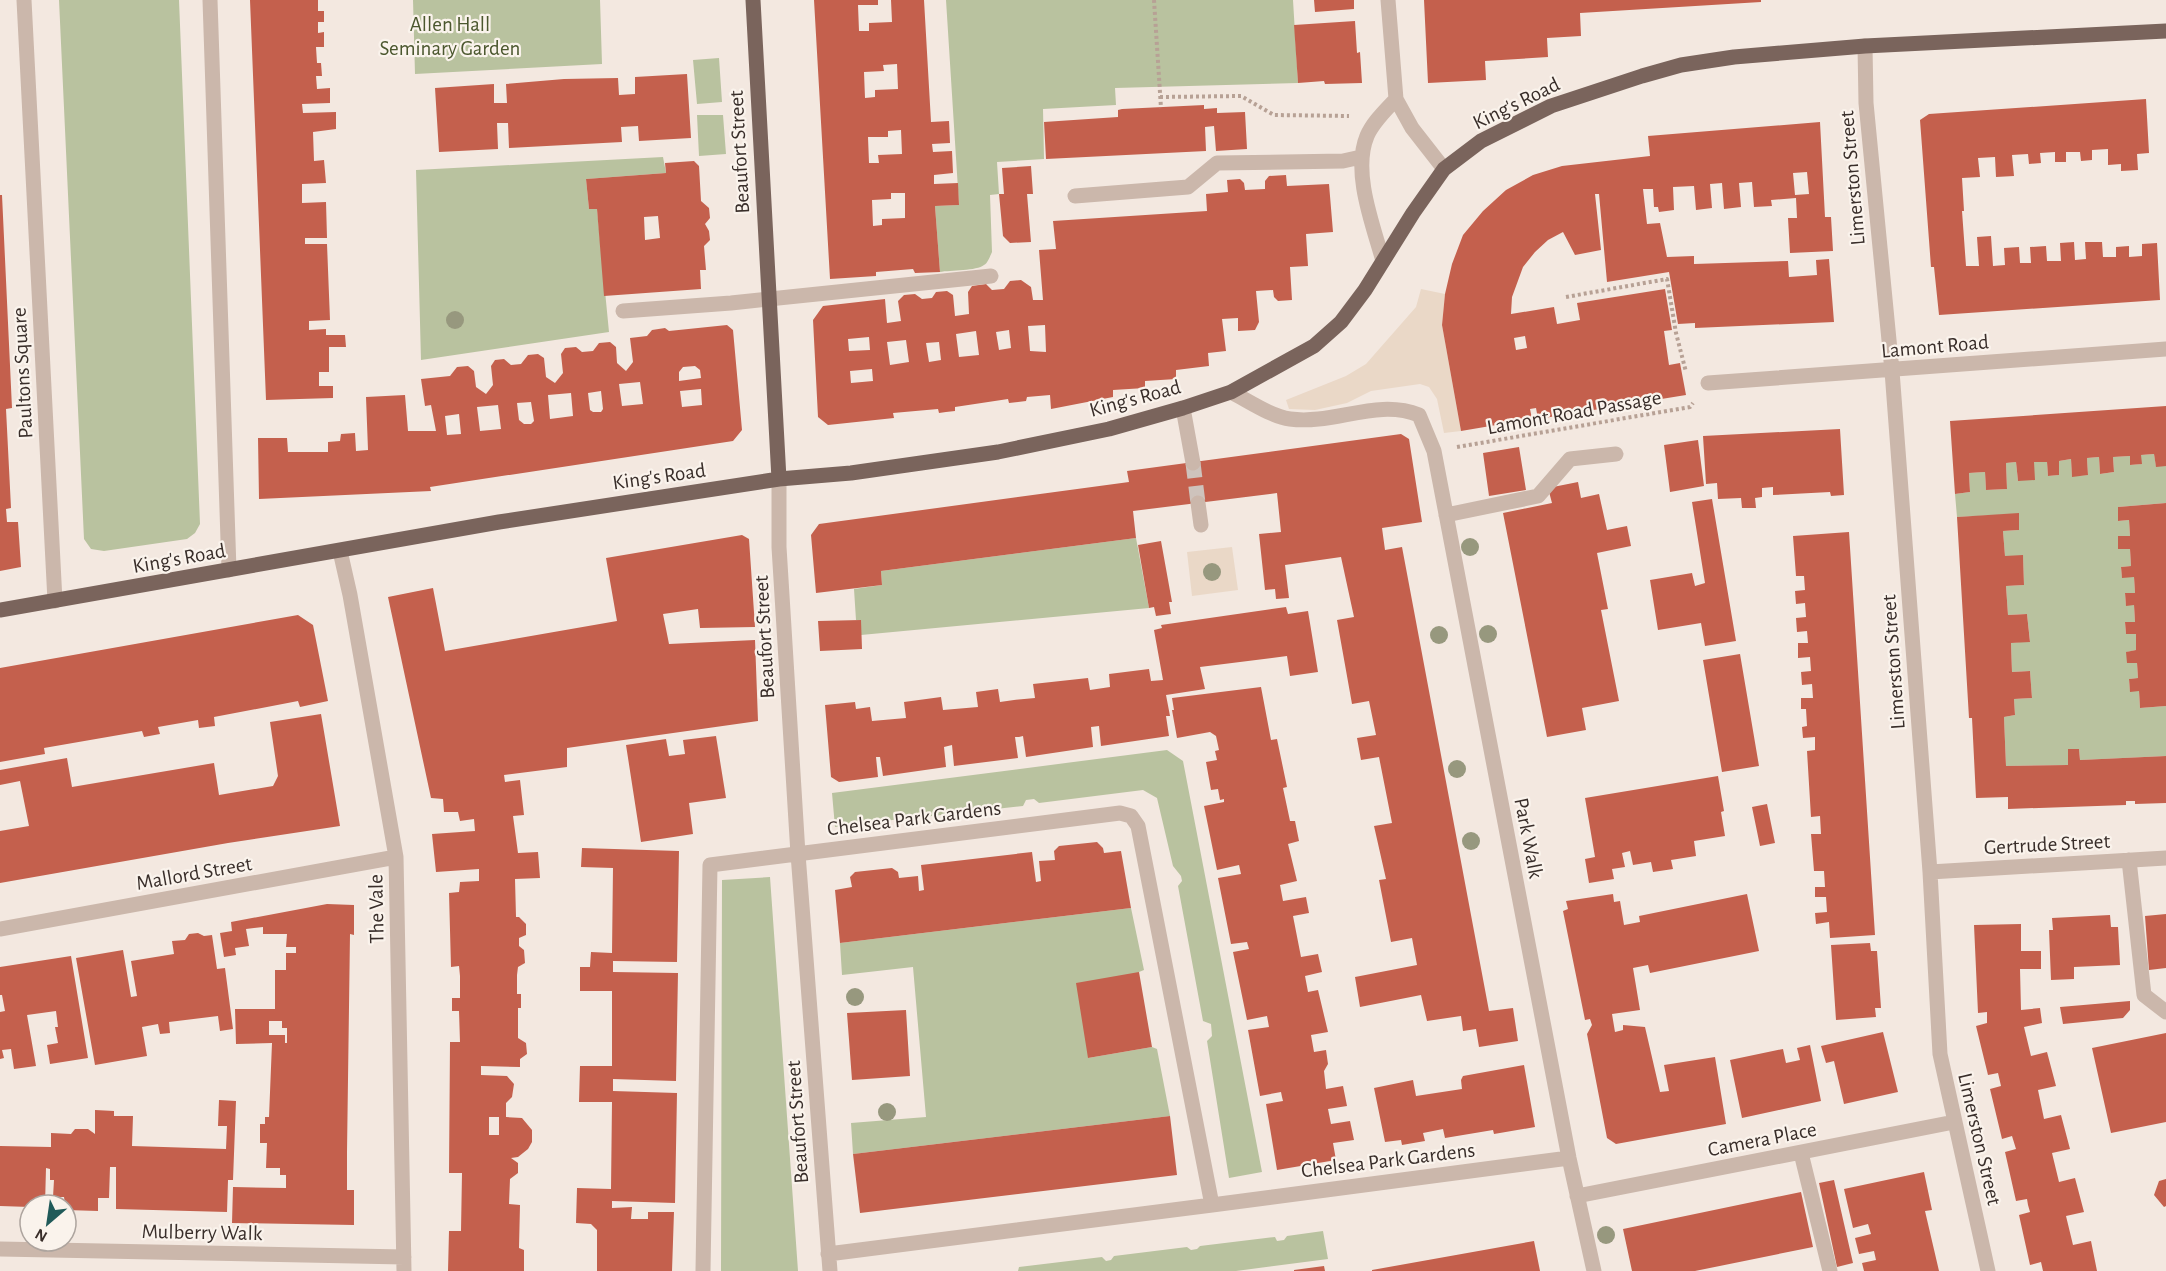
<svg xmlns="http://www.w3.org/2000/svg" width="2166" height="1271" font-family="'Alegreya Sans',sans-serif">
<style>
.green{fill:#b9c29f}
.plaza{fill:#ead8c7}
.building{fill:#c4604d;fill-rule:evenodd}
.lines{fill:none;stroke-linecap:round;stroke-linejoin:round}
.minor-tunnel{stroke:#cec3bc;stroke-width:15;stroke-dasharray:15 8;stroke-linecap:butt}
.path{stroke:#b7a195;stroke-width:4;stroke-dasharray:3 3;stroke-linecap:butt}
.minor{stroke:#cbb7ab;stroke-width:15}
.major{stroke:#7a645c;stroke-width:15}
.tree{fill:#97987e}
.labels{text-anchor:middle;stroke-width:4.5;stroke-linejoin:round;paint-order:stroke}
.park-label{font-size:21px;fill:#4b572e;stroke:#faf3ec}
.street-label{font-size:21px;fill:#392e2a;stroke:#faf3ec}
</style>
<rect width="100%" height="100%" fill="#f3e8e0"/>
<path class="green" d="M59,0H179L200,524L195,533L187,539L104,551L91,549L84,539Z
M413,0H600L602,64L415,74Z
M946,0H1293L1298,83L1115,88L1116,105L1043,109L1044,159L997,162L999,194L990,195L992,252C990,256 988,263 984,265C977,271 950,270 940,272L935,206L959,205Z
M719,58L722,102L697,104L693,60Z
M697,115H723L726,154L699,156Z
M663,157L666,173L586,179L589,209H597L609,332L421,360L416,170Z
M2154,454L2156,466H2166V503L2118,507V521L2129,520L2130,536H2118V549H2130L2131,566L2121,567L2122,577H2134L2135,593L2125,594L2126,605H2134L2135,622H2125L2126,634H2136V650L2127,652V663H2137L2138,678L2129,679L2130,691H2139L2140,708L2166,706V756L2080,760L2079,749H2068V765L2006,766L2004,717L2015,715L2014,699L2032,698L2030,671L2012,672L2011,643L2030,641L2027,614L2008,615L2006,586L2024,585L2023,556H2005L2003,531L2019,530V514L1957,517L1955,494L1970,492L1969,473L1985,472L1986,490L2007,489L2006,463L2016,462L2018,481L2034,462H2047L2048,476L2059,475V461L2071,459L2072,476L2088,475L2087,458L2099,457L2100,474L2114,472L2113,457L2130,456V465L2141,464V455Z
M1136,538L1149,608L861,635V620H856L854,589L882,585L881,571Z
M1167,750L1183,761L1262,1172L1229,1178L1207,1041L1212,1036L1211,1024L1203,1021L1178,886L1182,881L1181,876L1173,866L1157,798L1143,790L1039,803L1034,799L1026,800L1023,806L923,817L920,813L913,814L909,818L835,827L832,793Z
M770,877L798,1271H721L722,880Z
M1131,908L1144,970L1139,972L1088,1058L1152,1047L1157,1049L1170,1116L853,1154L851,1123L926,1117L913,967L842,975L840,943Z
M1323,1231L1328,1259L1236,1271H1018L1019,1267L1102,1257L1106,1261L1111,1260L1114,1256L1187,1247L1191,1250L1197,1249L1200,1246L1275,1237L1277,1241L1284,1240L1287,1236Z"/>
<path class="plaza" d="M1421,289L1445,294L1442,325L1461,431L1444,433L1437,399L1429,387L1420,384L1371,391L1347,403L1315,410L1289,409L1286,400L1346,376L1366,364L1416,307Z
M1232,547L1238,590L1192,596L1187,552Z"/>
<path class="building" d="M250,0H318V11H324V22H318V33L324,32V47H316L317,63H321L322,76H316L317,89L330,88V103L302,104L303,113L336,112V129L313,132L314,161L324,160L326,183L302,184V203L326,202L327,238H305V244H327L330,320L309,321V330L326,329V335H345L346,347H329V372H319V386H333V398L266,400Z
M814,0H878V5H858L859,31H869V23L892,22L891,0H924L931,122L949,121L950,143L932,144L933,152L952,151L953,173L934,175V184L958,183L959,205L935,206L940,272L915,273L913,269L876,272V276L830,279ZM897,64L898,89L875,90V97L865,98L864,72L884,71L883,65ZM901,130L902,154L878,155L879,163H869L868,137H888V131ZM891,193H905V218L882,219V225L873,226L872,200L891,199Z
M1314,0H1354V9L1315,12Z
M1424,0H1761V2L1580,13L1581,36L1547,38L1548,57L1485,61L1486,80L1428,83Z
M1355,21L1357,53L1360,52L1362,83L1325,84L1324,81L1298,83L1294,25Z
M687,74L691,138L639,141L638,126L621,127L622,142L509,148L508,123H497L498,149L439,152L435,88L494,84V103H507L506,84L564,79L618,78L619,95L635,94V77Z
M2146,99L2149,153L2137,154L2138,170L2121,171V164L2108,165V149L2092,150V160L2081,161L2080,152H2066V162H2055V152L2040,153L2041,163L2029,164L2028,154L2012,155L2014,176L1996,177L1995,157L1978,158L1980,177L1962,178L1964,211H1962L1966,266H1979L1977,237L1991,236L1993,266L2005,265L2004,248L2019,247L2020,263H2031L2030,247L2046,246L2047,261H2061L2060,243L2074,242L2075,260L2086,259L2085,242H2102L2103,257H2116V247L2129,246V257L2142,256V244L2157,243L2160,300L1939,315L1934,267H1931L1920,120L1929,114Z
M1204,105V109L1217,108V113L1245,112L1247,149L1216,151L1214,126L1205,127L1206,151L1046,159L1044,122L1118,117V110L1122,109Z
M1820,122L1825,217H1831L1833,251L1790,253L1788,218H1797L1796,198L1771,200L1772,206L1754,207L1752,182L1739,183L1741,207L1724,209L1722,183L1710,184L1712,208L1696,210L1694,186L1673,187L1674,210L1659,212L1658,207H1654L1653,189H1643L1647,224L1660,223L1667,257L1694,256V264L1788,261L1789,277L1817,275L1816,260L1829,259L1834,322L1695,328V323L1678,324L1669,272L1607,282L1599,194H1595L1601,250L1575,255L1563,232L1548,240L1535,252L1523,267L1512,297L1511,314L1554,307L1557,324L1580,320L1577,303L1665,289L1672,330L1664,331L1669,365L1680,363L1686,395L1538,419L1536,408L1530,409L1532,419L1461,431L1442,325L1445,294L1452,264L1463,235L1483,211L1506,190L1533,175L1562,166L1650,156L1648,136ZM1807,172L1809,194L1795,195L1793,173ZM1525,336L1527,348L1516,350L1514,338Z
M694,161L699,166L701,201L709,208L710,218L705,224L709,231L710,240L704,246L706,270H700L701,289L604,296L597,209H589L586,179L666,173L665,163ZM658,216L660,238L645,240L644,217Z
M1031,166L1033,194H1027L1031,242L1010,243L1003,236L999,194H1004L1002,168Z
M1286,175L1287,186L1329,184L1333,232L1306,234L1308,266L1290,267L1292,300L1278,301L1274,297L1273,290L1256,291L1259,322L1255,330L1238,331V318L1222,319L1226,351L1208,353L1209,366L1176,370V379L1145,381V388L1113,390V397L1051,409L1050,395L1027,397L1026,401L1009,403L1008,399L955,407V411L946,412L939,413L938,409L893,413L894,418L828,425L818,417L813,320L823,306L885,299L887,323L901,321L898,301L904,295L915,294L922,299L932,298L936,292L947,291L953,295L955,316L969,314L968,292L972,286L986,284L992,290L1004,289L1010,281L1021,280L1031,287L1033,300H1043L1039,250L1056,249L1053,221L1207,211L1206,194L1228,192L1227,180L1240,179L1244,183L1245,190L1265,189V181L1269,176ZM1045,325L1046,352L1030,351L1028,326ZM1009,330L1011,348L999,350L996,332ZM976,331L979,355L959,357L956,334ZM869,337L870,350L849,351L848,339ZM906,340L909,362L890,365L887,342ZM939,342L941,360L929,362L926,343ZM872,369L873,381L851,383L850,371Z
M0,195H2L12,408L6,409L11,508L6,509L7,522H18L21,567L0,571Z
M727,325L733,330L742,430L733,441L430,487L431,491L259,499L258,438H287L288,452H328V442L340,441L341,434L355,433L356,451L368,450L366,397L405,395L408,431H436L431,405L425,406L421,379L450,376L457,367L468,366L474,371L476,387L486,394L493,385L491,366L495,360L504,359L511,365L521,364L528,355L538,354L544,358L546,377L555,383L563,373L561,354L565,348L576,347L582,352L593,351L599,343L610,342L616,347L617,363L626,371L633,362L630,338L647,336L652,330L665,328L669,331ZM695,366L700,370L701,378L679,381V372L683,367ZM640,382L643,404L622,406L619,384ZM701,389L702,405L682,407L680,391ZM601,391L603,409L601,412H593L590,410L588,393ZM571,393L573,416L550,419L548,395ZM531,402L534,421L531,424H524L519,420L517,403ZM498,405L501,429L480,431L477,407ZM459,414L461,434L447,435L445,416Z
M2166,406V466L2156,467L2154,454L2141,455L2142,464L2130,465V456L2113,457L2114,472L2100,474L2099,457L2087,458L2088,475L2072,477L2071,459L2059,461V475L2048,476L2047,462H2034L2035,480L2018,481L2016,462L2006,463L2007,489L1986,490L1985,472L1969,473L1970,492L1955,494L1950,421Z
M1840,429L1844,495L1831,496L1830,492L1773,495V487L1762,488V497L1755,498L1756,508H1742L1741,498L1718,499L1717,483L1706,484L1703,436Z
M1401,434L1409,439L1422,522L1382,528L1385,550L1402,547L1489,1011L1513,1008L1518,1041L1479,1047L1476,1029L1463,1031L1461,1016L1427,1021L1421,995L1360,1007L1355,977L1417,965L1412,938L1391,942L1379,880L1386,879L1374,826L1392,823L1379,757L1361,760L1357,738L1376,735L1369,701L1352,704L1337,620L1354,617L1341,557L1285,565L1289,598L1276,599L1275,589L1265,590L1259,534L1281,532L1277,493L1133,511L1136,538L881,571L882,585L816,593L811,535L819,524L1129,482L1127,471Z
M1698,440L1704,486L1670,492L1664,445Z
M1519,447L1526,490L1489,496L1483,453Z
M1578,482L1581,498L1599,494L1607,530L1627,526L1631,546L1597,553L1608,609L1601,610L1619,701L1582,708L1586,730L1547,737L1503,513L1552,503L1548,488Z
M1712,499L1736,641L1705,646L1701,623L1658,630L1650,580L1692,573L1695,586L1705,583L1692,502Z
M2166,503V706L2140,708L2139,691L2130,692L2129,679L2138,678L2137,663H2127L2126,652L2136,650V634H2126L2125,622H2135L2134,605L2126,606L2125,593H2135L2134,577L2122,578L2121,567L2131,566L2130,549H2118V536H2130L2129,520L2118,521V507Z
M2019,513V530L2003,531L2005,556L2023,555L2024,585L2006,586L2008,615L2027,614L2030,642L2011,643L2012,672L2030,671L2032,698L2014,699L2015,715L2004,717L2006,766L2068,765V749H2079L2080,760L2166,756V803L2135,804V801H2126V805L2008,809V797L1976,798L1972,718H1969L1957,517Z
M1849,532L1875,935L1830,938L1829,922L1816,924L1815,913L1827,912L1826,897H1815V887H1825L1824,871H1814L1811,834H1821L1820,816L1811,817L1807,751L1815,750V737L1803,738L1802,727L1807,726L1806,709H1801V698H1813L1812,684L1802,685L1801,672L1811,671L1810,657L1798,658V643H1808L1807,631L1797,632L1796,618L1806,617L1805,603L1796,604L1795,591L1805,590L1804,576H1796L1793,536Z
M742,535L749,539L755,627L700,628L698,609L663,614L669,644L755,640L758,721L567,748V767L504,775L505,782L520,780L524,815L513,816L518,853L538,852L540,878L515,879L516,917H519L526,924V935L519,938V946L524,950L525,963L518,967L517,975V994H521V1008H518V1038L526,1043L527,1054L520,1059V1067L481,1066V1075L507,1076L514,1084L512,1097L506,1103V1117L522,1118L532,1130V1142L528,1149L518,1157L511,1158L518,1163V1173L510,1179L509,1204L520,1205L519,1248L524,1250V1271H448L449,1231H461L462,1173H449L450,1042H460L459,1011H452V998H460V976L459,966L451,967L449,893L459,892L460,882L479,881V869L436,872L432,834L475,831L474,819L460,821L458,812H444L443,799L431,798L388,597L433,588L445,651L617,621L606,558ZM489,1117H499V1135H489Z
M1161,541L1172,602H1169L1171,614L1156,616L1154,607L1149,608L1138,545Z
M1286,607L1288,614L1308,611L1318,672L1290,676L1287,656L1200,667L1205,689L1166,695L1170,716H1166L1169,736L1101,746L1099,726L1091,727L1093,747L1026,757L1023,736L1019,737H1015L1018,758L954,766L952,745L944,747L946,767L883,776L880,757H876L878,777L839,782L831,777L825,705L855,702L856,709L870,707L872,721L906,718L904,702L941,697L943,710L978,707L976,692L998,689L1000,702L1014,700L1035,698L1033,684L1088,678L1090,690L1110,687L1109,674L1149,669L1151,681L1163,680L1154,630L1162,628L1161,625Z
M298,615L313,625L328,701L300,707L298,701L214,717L215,726L199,728L198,720L158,727L160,734L144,737L142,731L44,748L45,754L0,762V668Z
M861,620L862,649L820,651L818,621Z
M1740,654L1759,766L1722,772L1703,660Z
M1261,687L1271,740L1277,739L1287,787L1283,788L1290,821H1295L1299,841L1288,844L1297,881L1280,885L1283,901L1306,897L1309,913L1293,916L1301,957L1318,954L1322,972L1305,976L1308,992L1318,990L1328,1032L1311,1035L1314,1052L1326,1050L1328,1064L1324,1071L1326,1089L1343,1086L1347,1106L1328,1109L1331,1124L1350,1121L1354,1140L1333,1143L1336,1160L1277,1170L1266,1104L1283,1101L1282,1097L1281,1092L1260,1096L1248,1030L1269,1027L1267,1016L1247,1020L1233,952L1249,949L1247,942L1231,944L1218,878L1241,874L1239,865L1217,870L1204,806L1224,802V799L1220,800L1218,789L1211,790L1206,762L1217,760L1215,751L1219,750L1216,736L1210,732L1177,738L1172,710H1174L1172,698Z
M321,714L340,826L228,843L0,883V831L29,826L20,781L0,785V770L67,758L72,787L214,763L219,795L273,786L278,776L270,722Z
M716,736L726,798L689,803L693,834L641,842L626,745L666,739L669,756L685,754L683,740Z
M1718,776L1724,811L1721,812L1725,836L1694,841L1696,856L1671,860L1673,869L1653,872L1651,862L1633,865L1630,851L1622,853L1625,867L1612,869L1614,879L1589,883L1585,859L1595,857L1585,798Z
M1767,804L1775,843L1760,846L1752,807Z
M1097,842L1103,848L1104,853L1121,851L1131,908L840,943L835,890L852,887L850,877L855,872L892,868L898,872L899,878L918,876L919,891L924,890L921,865L1032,852L1036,882L1041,881L1039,861L1055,860L1054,851L1059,846Z
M582,848L679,851L677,962L613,961V972L678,973L676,1081L613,1079V1091L677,1093L675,1203L612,1201V1208L632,1207L631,1219H648V1212H674L672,1271H597V1230L591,1224L576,1223L577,1188L611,1189L612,1102H579L580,1066H612V991H580V967H590L591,952L612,953L613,868L581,867Z
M1613,894L1614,902L1620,901L1624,925L1640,922L1639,916L1747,894L1759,951L1650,973L1648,965L1633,968L1640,1010L1612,1014L1615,1032L1623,1030V1025L1645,1027L1660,1092L1669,1091L1664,1065L1715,1057L1726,1124L1616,1144L1607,1138L1587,1034L1592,1025L1590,1019L1585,1020L1563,911L1568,909L1566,901Z
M327,904L354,905V935L350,934L347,1152V1190H354V1225L232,1223L233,1187L286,1188V1175H280V1168H266L267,1143H260V1124H265V1117H269L272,1043L236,1044L235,1009H275V970H286V953H296V947H286L287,934H263V927L246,929L249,946L235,948L236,955L224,957L220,933L232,931L231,922ZM269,1021H282V1028H287V1043H285V1035H269Z
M2166,914V968L2149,970L2145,916Z
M2110,915L2111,927H2118L2120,965L2074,967V979L2051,980L2049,930H2053L2052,918Z
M2021,924V951H2041V969H2020L2021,1010L2040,1008L2042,1023L2024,1027L2031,1056L2047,1052L2056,1086L2038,1090L2044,1119L2061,1115L2070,1149L2052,1153L2059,1182L2075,1178L2084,1212L2066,1216L2073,1245L2091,1241L2097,1271H2043L2041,1262L2030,1265L2019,1215L2030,1212L2028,1205L2027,1199L2016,1201L2005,1152L2016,1149L2012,1136L2002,1139L1990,1089L2001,1086L1998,1073L1988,1075L1976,1026L1987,1023V1012L1978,1013L1974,925Z
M198,933L204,936L212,935L217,969L225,968L233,1029L220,1031L218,1016L169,1022L170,1033L160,1034L158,1024L142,1027L147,1056L95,1065L76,958L123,950L131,997L137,996L131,961L174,954L172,941L185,940L189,934Z
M1870,943L1871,951H1877L1881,1008H1875L1876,1017L1836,1020L1831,945Z
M71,956L88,1058L50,1064L47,1045L58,1043L55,1027H58L56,1011L27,1015L36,1066L14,1069L11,1049L2,1050L4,1058L0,1059V1012L5,1011L2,995H0V967Z
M1139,972L1152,1047L1088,1058L1076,983Z
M2130,1001V1010L2123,1018L2063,1024L2060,1007Z
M906,1010L910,1076L852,1080L847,1013Z
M1883,1032L1898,1092L1844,1104L1834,1061L1826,1063L1821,1046Z
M2166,1033V1122L2111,1133L2092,1048Z
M1810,1045L1821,1101L1742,1118L1730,1060L1783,1049L1786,1063L1800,1060L1797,1048Z
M1524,1065L1535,1127L1494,1134L1493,1130L1445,1138L1443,1129L1423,1133L1425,1141L1402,1145L1401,1140L1385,1142L1374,1088L1413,1080L1416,1096L1462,1089L1461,1080L1463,1076Z
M219,1100L236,1101L233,1180H228L227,1212L116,1209V1167H110L109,1198H98V1211L66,1210L64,1197H53L54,1180H50V1169L46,1168L45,1205H30V1207L0,1206V1146L51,1147V1133L71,1134L75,1129H88L95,1134V1110L114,1111V1116H133L132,1146L226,1149L227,1126H218Z
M1170,1116L1177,1175L860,1213L853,1154Z
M1924,1172L1932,1210L1925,1211L1939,1271H1864L1862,1263L1876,1260L1874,1251L1859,1254L1855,1238L1871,1234L1868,1224L1853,1228L1844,1189Z
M2166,1179V1206L2164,1207L2154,1195L2159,1181Z
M1834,1180L1853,1263L1837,1267L1819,1183Z
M1801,1192L1813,1247L1695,1271H1632L1623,1229Z
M1534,1241L1540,1271H1372V1270Z
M1324,1266L1325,1271H1294V1270Z"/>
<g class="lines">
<path class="minor-tunnel" d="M1193,463L1198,503"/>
<path class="path" d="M1154,0L1161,108
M1160,97L1241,96L1274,115L1349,116
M1566,297L1667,279L1676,333L1686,372
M1457,447L1690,407L1693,403"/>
<path class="minor" d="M24,0L55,601
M210,0L229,570
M1388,0L1396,99L1412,128L1444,169
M1865,46L1866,103L1892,371L1930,872L1940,1054L1988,1271
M1075,196L1188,187L1217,163L1343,161L1361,157
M1383,261C1373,225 1352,172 1367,136C1373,122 1385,111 1396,99
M623,311L731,303L991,276
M1708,383L2166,349
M1231,392C1249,401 1270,416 1290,419C1334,425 1377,398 1419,415L1434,451L1569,1158L1594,1271
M1183,408L1193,463
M779,479V547L798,854L830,1271
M1198,503L1201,525
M1446,515L1538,496L1570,459L1616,454
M340,551L350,595L396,857L404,1271
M2129,860L2144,995L2166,1012
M1930,872L2166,858
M0,929L396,857
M1801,1153L1830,1271
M1577,1196L1954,1122
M1212,1205L1569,1158
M0,1249L404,1257
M703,1271L710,865L1120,813L1131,816L1138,826L1212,1205L828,1254"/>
<path class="major" d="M753,0L779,479
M0,610L499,522L779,479L851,473L998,452L1109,429L1183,408L1231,392L1314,346L1341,322L1365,290L1413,213L1444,169L1481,141L1551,106L1642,76L1681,65L1734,57L1865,46L2166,31"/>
</g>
<g class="tree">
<circle cx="455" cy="320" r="9"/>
<circle cx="1470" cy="547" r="9"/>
<circle cx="1212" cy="572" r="9"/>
<circle cx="1488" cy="634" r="9"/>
<circle cx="1439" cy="635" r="9"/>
<circle cx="1457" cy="769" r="9"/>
<circle cx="1471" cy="841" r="9"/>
<circle cx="855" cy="997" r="9"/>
<circle cx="887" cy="1112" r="9"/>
<circle cx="1606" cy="1235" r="9"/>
</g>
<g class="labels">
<g class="park-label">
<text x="450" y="31">Allen Hall<tspan x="450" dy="24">Seminary Garden</tspan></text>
</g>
<g class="street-label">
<text transform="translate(1516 103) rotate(-26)" y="7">King's Road</text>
<text transform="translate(739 152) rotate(-93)" y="7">Beaufort Street</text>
<text transform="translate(1852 178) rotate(-95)" y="7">Limerston Street</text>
<text transform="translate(1935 346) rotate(-5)" y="7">Lamont Road</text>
<text transform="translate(22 373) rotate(-93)" y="7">Paultons Square</text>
<text transform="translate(1135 398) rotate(-15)" y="7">King's Road</text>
<text transform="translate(1574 412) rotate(-10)" y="7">Lamont Road Passage</text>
<text transform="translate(659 476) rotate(-8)" y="7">King's Road</text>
<text transform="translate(179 558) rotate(-10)" y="7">King's Road</text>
<text transform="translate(764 637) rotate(-93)" y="7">Beaufort Street</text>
<text transform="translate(1893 662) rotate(-94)" y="7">Limerston Street</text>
<text transform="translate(914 818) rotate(-7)" y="7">Chelsea Park Gardens</text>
<text transform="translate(1529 838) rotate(79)" y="7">Park Walk</text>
<text transform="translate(2047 844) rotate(-3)" y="7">Gertrude Street</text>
<text transform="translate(194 873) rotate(-10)" y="7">Mallord Street</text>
<text transform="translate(376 909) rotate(-91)" y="7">The Vale</text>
<text transform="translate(797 1122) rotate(-94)" y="7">Beaufort Street</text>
<text transform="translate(1762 1139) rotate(-11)" y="7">Camera Place</text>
<text transform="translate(1980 1139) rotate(77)" y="7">Limerston Street</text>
<text transform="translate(1388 1160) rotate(-7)" y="7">Chelsea Park Gardens</text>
<text transform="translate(202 1232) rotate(1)" y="7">Mulberry Walk</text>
</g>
</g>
<g transform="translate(48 1223) rotate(209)"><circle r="28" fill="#faf3ec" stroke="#ada49e" stroke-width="1.5"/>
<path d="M0-4.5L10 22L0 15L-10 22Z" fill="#205a59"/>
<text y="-9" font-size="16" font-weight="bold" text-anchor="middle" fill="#392e2a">N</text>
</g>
</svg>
